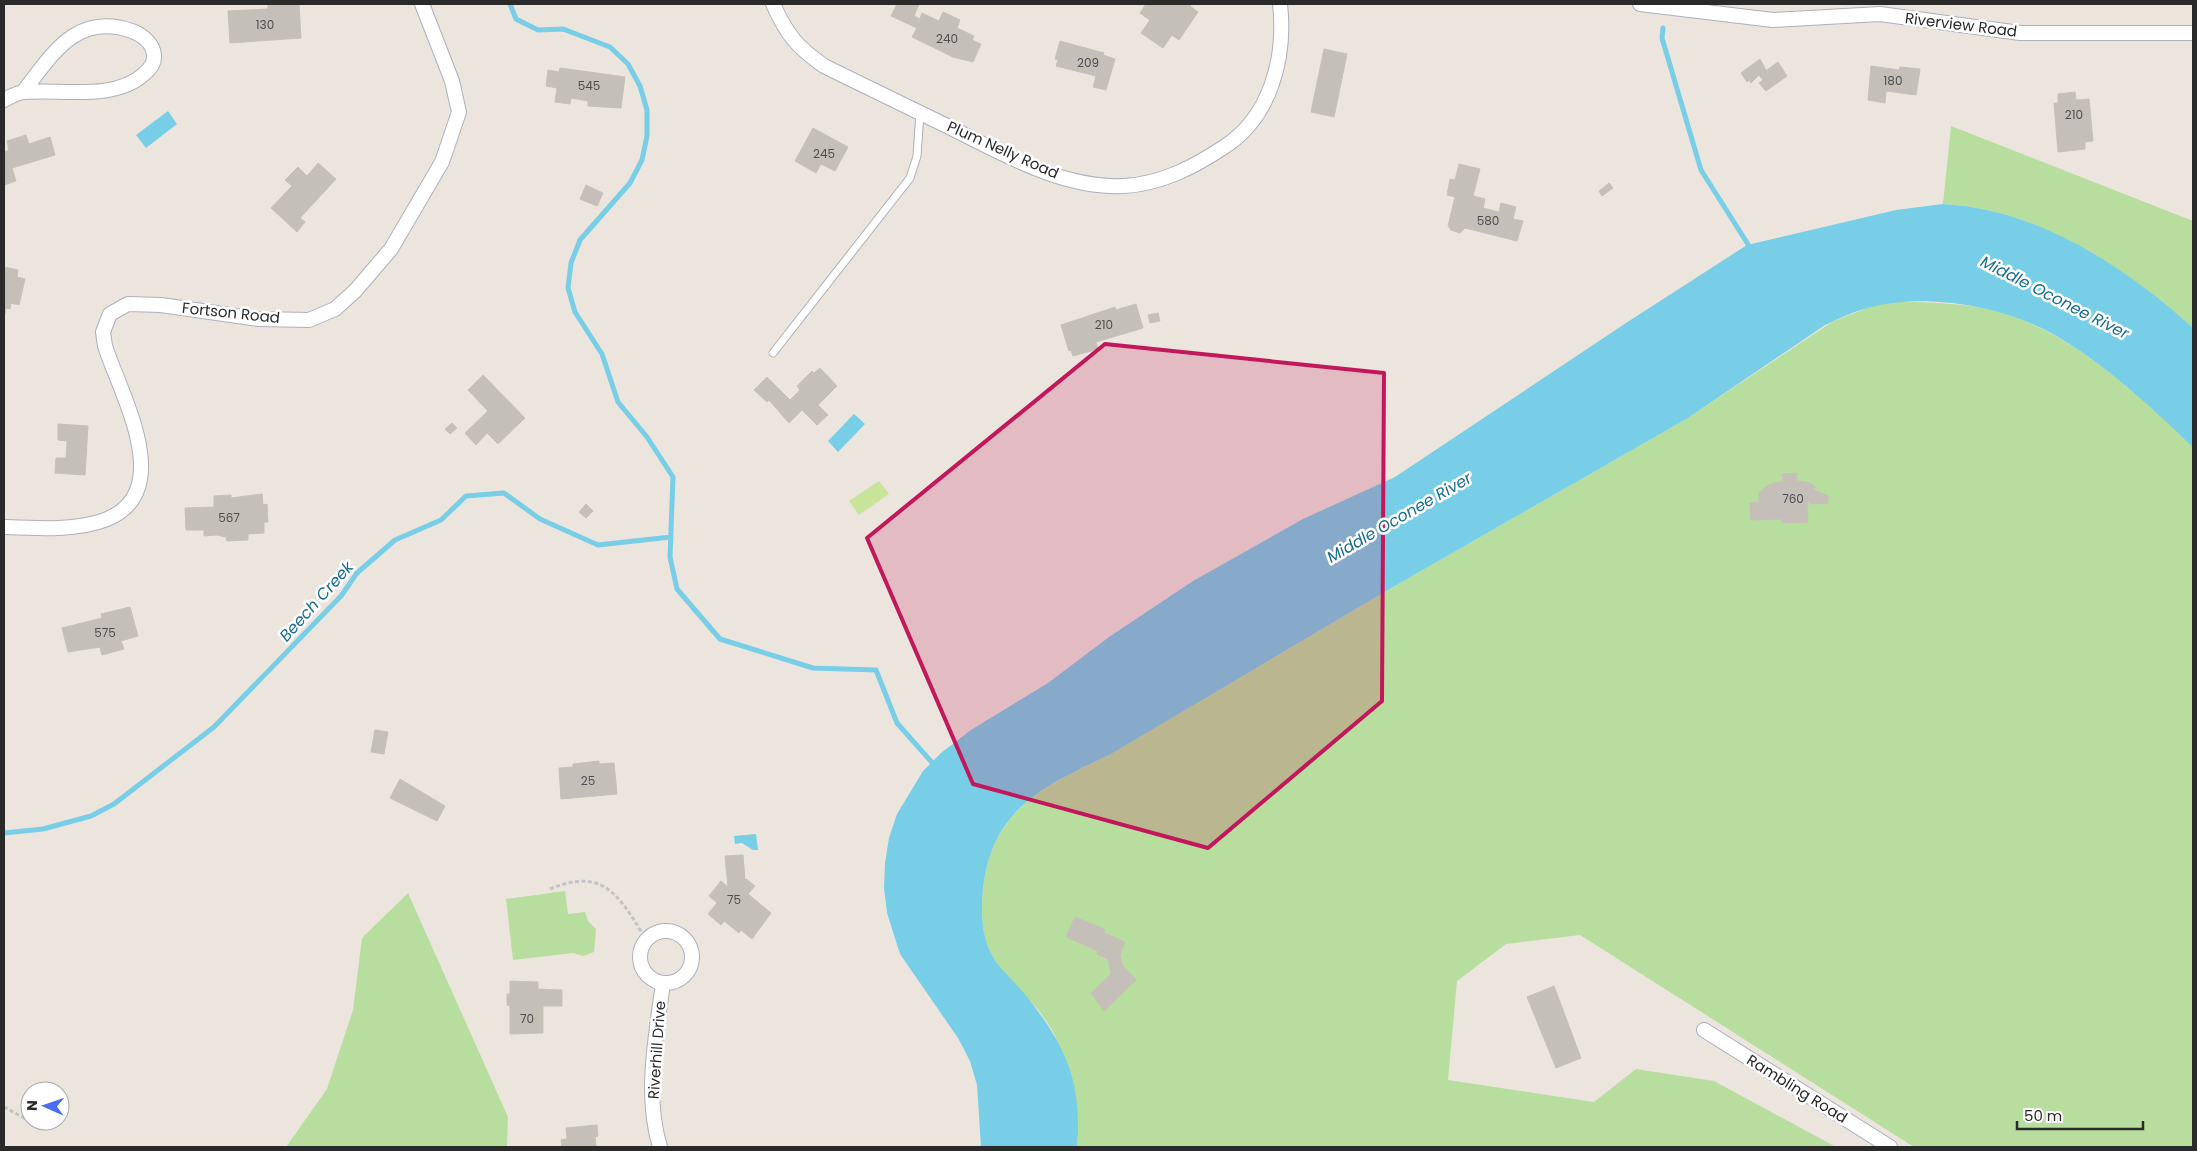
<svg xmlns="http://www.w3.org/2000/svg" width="2197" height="1151" font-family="Poppins,sans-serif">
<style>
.green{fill:#b7de9e}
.pitch{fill:#c8e49a}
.water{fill:#78cee6}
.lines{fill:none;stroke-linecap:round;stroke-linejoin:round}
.stream{stroke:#78cee6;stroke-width:5}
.building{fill:#c4bfb9;stroke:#c7c0b7}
.lane-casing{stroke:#aeb0ba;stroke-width:9}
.street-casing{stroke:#aeb0ba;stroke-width:16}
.path{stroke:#c3c3c3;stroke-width:3;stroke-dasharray:4 2.5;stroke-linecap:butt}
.lane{stroke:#fff;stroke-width:7}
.street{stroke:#fff;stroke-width:14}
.marked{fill:#c2185b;fill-opacity:0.2;stroke:#c2185b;stroke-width:4;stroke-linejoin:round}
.labels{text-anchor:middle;stroke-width:5;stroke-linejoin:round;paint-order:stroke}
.number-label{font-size:12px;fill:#504f4e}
.street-label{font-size:15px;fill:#2a2a2a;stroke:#fff}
.water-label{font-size:16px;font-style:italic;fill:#176d92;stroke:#fff}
</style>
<rect width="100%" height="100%" fill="#ebe5de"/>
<path class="green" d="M1951,126L2193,221V328C2121,267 2040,209 1943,204Z
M1897,302C1929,302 1961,303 1992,310C2067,328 2137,394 2193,445V1147H1914L1580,935L1506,944L1457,981L1448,1080L1594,1102L1636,1069L1714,1081L1836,1147H1077C1081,1112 1074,1091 1063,1058C1059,1049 1057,1038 1052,1030C1036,1001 1006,982 991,953C981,934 981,910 983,889C993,806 1044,787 1111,754L1393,587L1688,418L1832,322L1872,306Z
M565,891L568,914L585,912L588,921L596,929L594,952L583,956L573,953L513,960L506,899Z
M408,893L508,1117L507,1147H286L327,1089L353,1010L362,938Z"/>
<path class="pitch" d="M879,481L889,494L859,515L849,501Z"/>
<path class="water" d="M168,111L177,124L146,148L136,135Z
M1943,204C2038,209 2124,266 2193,328V447C2149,405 2104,363 2051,333C2002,306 1926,293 1871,307C1855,311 1840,318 1825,325L1688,418L1393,587L1111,754C1045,786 993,806 983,888C981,909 981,931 990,951C998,968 1011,978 1023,992C1064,1042 1083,1081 1077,1147H981L977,1085L970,1061L958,1038L900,954L887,913L884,888L885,863L889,838L897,814L923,771L941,753L971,730L1048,683L1109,637L1193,581L1303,519L1395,477L1626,323L1747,245L1896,210Z
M854,414L865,424L838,452L828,441Z
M756,834L758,850H753L742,843L735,844L734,836Z"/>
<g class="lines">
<path class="stream" d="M510,4L516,19L538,30L563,29L610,47L628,64L640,86L647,110V136L642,160L630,183L580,240L571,263L568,288L575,312L602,354L618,402L647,437L673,477L670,557L677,589L720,639L813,668L876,670L897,723L936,767
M1663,28L1662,38L1701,170L1751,249
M4,833L43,829L91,816L114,804L214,727L341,596L357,573L395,540L441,520L466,496L504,493L540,519L598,545L671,537"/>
</g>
<path class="building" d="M268,4H299L301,38L230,43L228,11L268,9Z
M897,4H919L914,16L920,19L922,13L939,21L943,12L960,20L957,28L974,36L972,40L981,44L973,62L953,57L912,37L917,28L891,16Z
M1146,4H1191L1190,6L1198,12L1179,40L1172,35L1163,48L1141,33L1150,20L1140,13Z
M1060,41L1104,53L1103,55L1115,59L1106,90L1093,87L1096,76L1056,66L1058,60L1055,59Z
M1324,49L1347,54L1334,117L1311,112Z
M1760,59L1768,74L1767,70L1778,62L1787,76L1766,91L1759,83L1763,80L1759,75L1751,83L1749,80L1747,82L1741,73Z
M1871,66L1899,70L1900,67L1920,69L1916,95L1886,91L1885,103L1868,100Z
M560,68L625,77L621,108L588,106V101L571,98L570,104L555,102L557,88L546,86L548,70L559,72Z
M2075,92L2076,100L2089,99L2093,141L2085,142V149L2058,152L2054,103H2058V94Z
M813,128L848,147L835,171L821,164L816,173L795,161Z
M26,135L29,144L50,137L55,155L12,168L16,181L4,185V152L9,150L7,141Z
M318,163L336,179L300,218L305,222L297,232L271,208L292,186L285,180L298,167L307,176Z
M1459,164L1480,169L1473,196L1485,199L1483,208L1499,212L1501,203L1516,207L1513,219L1523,221L1517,241L1465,228L1460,233L1451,230L1448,226L1455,197L1447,195L1450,179L1455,180Z
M1609,183L1613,188L1602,196L1599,191Z
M586,185L603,193L597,206L580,199Z
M4,267L18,270L17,277L25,279L19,305L11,303L10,309L6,308L4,318Z
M1136,304L1143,328L1096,342L1098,349L1073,356L1071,350L1069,351L1061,325L1115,307L1116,310Z
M1158,313L1160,321L1150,323L1148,315Z
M820,368L837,386L818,405L828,415L817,425L802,410L789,423L769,400L767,402L754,390L767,377L790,400L800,390L797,386L812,371L814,373Z
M483,375L525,418L498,444L487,433L476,445L465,433L488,411L468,390Z
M452,423L457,428L450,434L445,429Z
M58,424L88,426L85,475L55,473L56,458H66L67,441L58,440Z
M1797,473V481L1810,483L1814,486V490L1828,496V503L1811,504L1807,501L1808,522L1782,523V519L1751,520L1750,503L1759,502V493L1763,489L1770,484L1783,481L1782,474Z
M262,494L263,505L267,504L268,522H264V533L248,534V540L227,541L226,537L217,535L204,536V530H186L185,508L214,507V496L231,495V498Z
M586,504L593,511L586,518L579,512Z
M130,607L138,636L121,641L124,649L102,655L100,647L68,652L62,628L102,618L101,614Z
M375,730L388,732L384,754L371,752Z
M599,761V764L614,763L617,794L561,799L559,768L573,767V764Z
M400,779L445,806L437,821L390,798Z
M743,855L745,880L746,879L755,886L748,894L771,913L752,939L741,930L739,933L724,921L721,925L708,914L717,903L709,896L721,881L728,887L725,856Z
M1075,917L1106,930L1104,933L1125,942L1120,955L1123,966L1136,980L1104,1011L1091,993L1111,974L1108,959L1097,954L1098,951L1066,937Z
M510,981L538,982V989L562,990V1006H543V1033L510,1034V1006L507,1005V994H510Z
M1554,986L1581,1058L1556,1068L1527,997Z
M597,1125L598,1136L595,1137L596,1147H562L561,1140L567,1139L566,1128Z"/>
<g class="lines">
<defs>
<path id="lane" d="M773,353L910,178L917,156L920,113"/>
<path id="street" d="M773,4C787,35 797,47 824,66C865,86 906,106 947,126C1000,152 1061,189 1124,186C1161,184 1194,167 1224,147C1271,117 1286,57 1280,4
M1640,4L1773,20L1880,14L2020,33H2193
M4,100C10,97 18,92 25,92C61,89 115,101 144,74C150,69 155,63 154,55C153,43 142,35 132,31C77,12 53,53 23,92
M4,527C73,530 161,535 137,436C130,405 115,376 105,346L103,332L110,314L128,304L161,305L258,319L309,320L335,309L355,291L391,249L442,162L459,112L452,81L422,4
M640 957a26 26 0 1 1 52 0a26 26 0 1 1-52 0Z
M1704,1030L1890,1147
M660,1147C644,1095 656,1036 663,983"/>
</defs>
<use href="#lane" class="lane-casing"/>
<use href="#street" class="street-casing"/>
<path class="path" d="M550,889C601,868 617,892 642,933
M4,1107L30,1121
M31,1121L43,1128"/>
<use href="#lane" class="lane"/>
<use href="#street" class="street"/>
</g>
<path class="marked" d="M1105,344L1384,373L1382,701L1208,848L973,784L867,538Z"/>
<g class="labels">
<g class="number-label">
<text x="265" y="29">130</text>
<text x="947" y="43">240</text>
<text x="1088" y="67">209</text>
<text x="1893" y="85">180</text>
<text x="589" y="90">545</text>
<text x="2074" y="119">210</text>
<text x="824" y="158">245</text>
<text x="1488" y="225">580</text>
<text x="1104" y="329">210</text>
<text x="1793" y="503">760</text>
<text x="229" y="522">567</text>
<text x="105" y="637">575</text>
<text x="588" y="785">25</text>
<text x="734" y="904">75</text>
<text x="527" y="1023">70</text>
</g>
<g class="street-label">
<text transform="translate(1961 25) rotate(7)" y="5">Riverview Road</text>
<text transform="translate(1003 150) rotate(24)" y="5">Plum Nelly Road</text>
<text transform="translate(231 313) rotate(6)" y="5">Fortson Road</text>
<text transform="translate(657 1050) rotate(-86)" y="5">Riverhill Drive</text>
<text transform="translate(1797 1089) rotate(32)" y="5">Rambling Road</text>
</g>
<g class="water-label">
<text transform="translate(2055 297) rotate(27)" y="6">Middle Oconee River</text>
<text transform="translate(1399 517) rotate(-30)" y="6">Middle Oconee River</text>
<text transform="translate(316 601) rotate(-48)" y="6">Beech Creek</text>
</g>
</g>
<rect width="2197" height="1151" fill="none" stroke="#2a2a2a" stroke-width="10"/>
<g transform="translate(45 1106) rotate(272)"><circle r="24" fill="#ffffff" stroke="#aaaaaa"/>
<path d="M0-4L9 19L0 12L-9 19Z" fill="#496fed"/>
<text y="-8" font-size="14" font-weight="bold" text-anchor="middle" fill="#2a2a2a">N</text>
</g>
<path d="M2017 1121v8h126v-8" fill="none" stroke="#2a2a2a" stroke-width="2.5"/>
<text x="2024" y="1121" font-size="15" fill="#2a2a2a" stroke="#ffffff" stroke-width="4" paint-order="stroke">50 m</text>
</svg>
